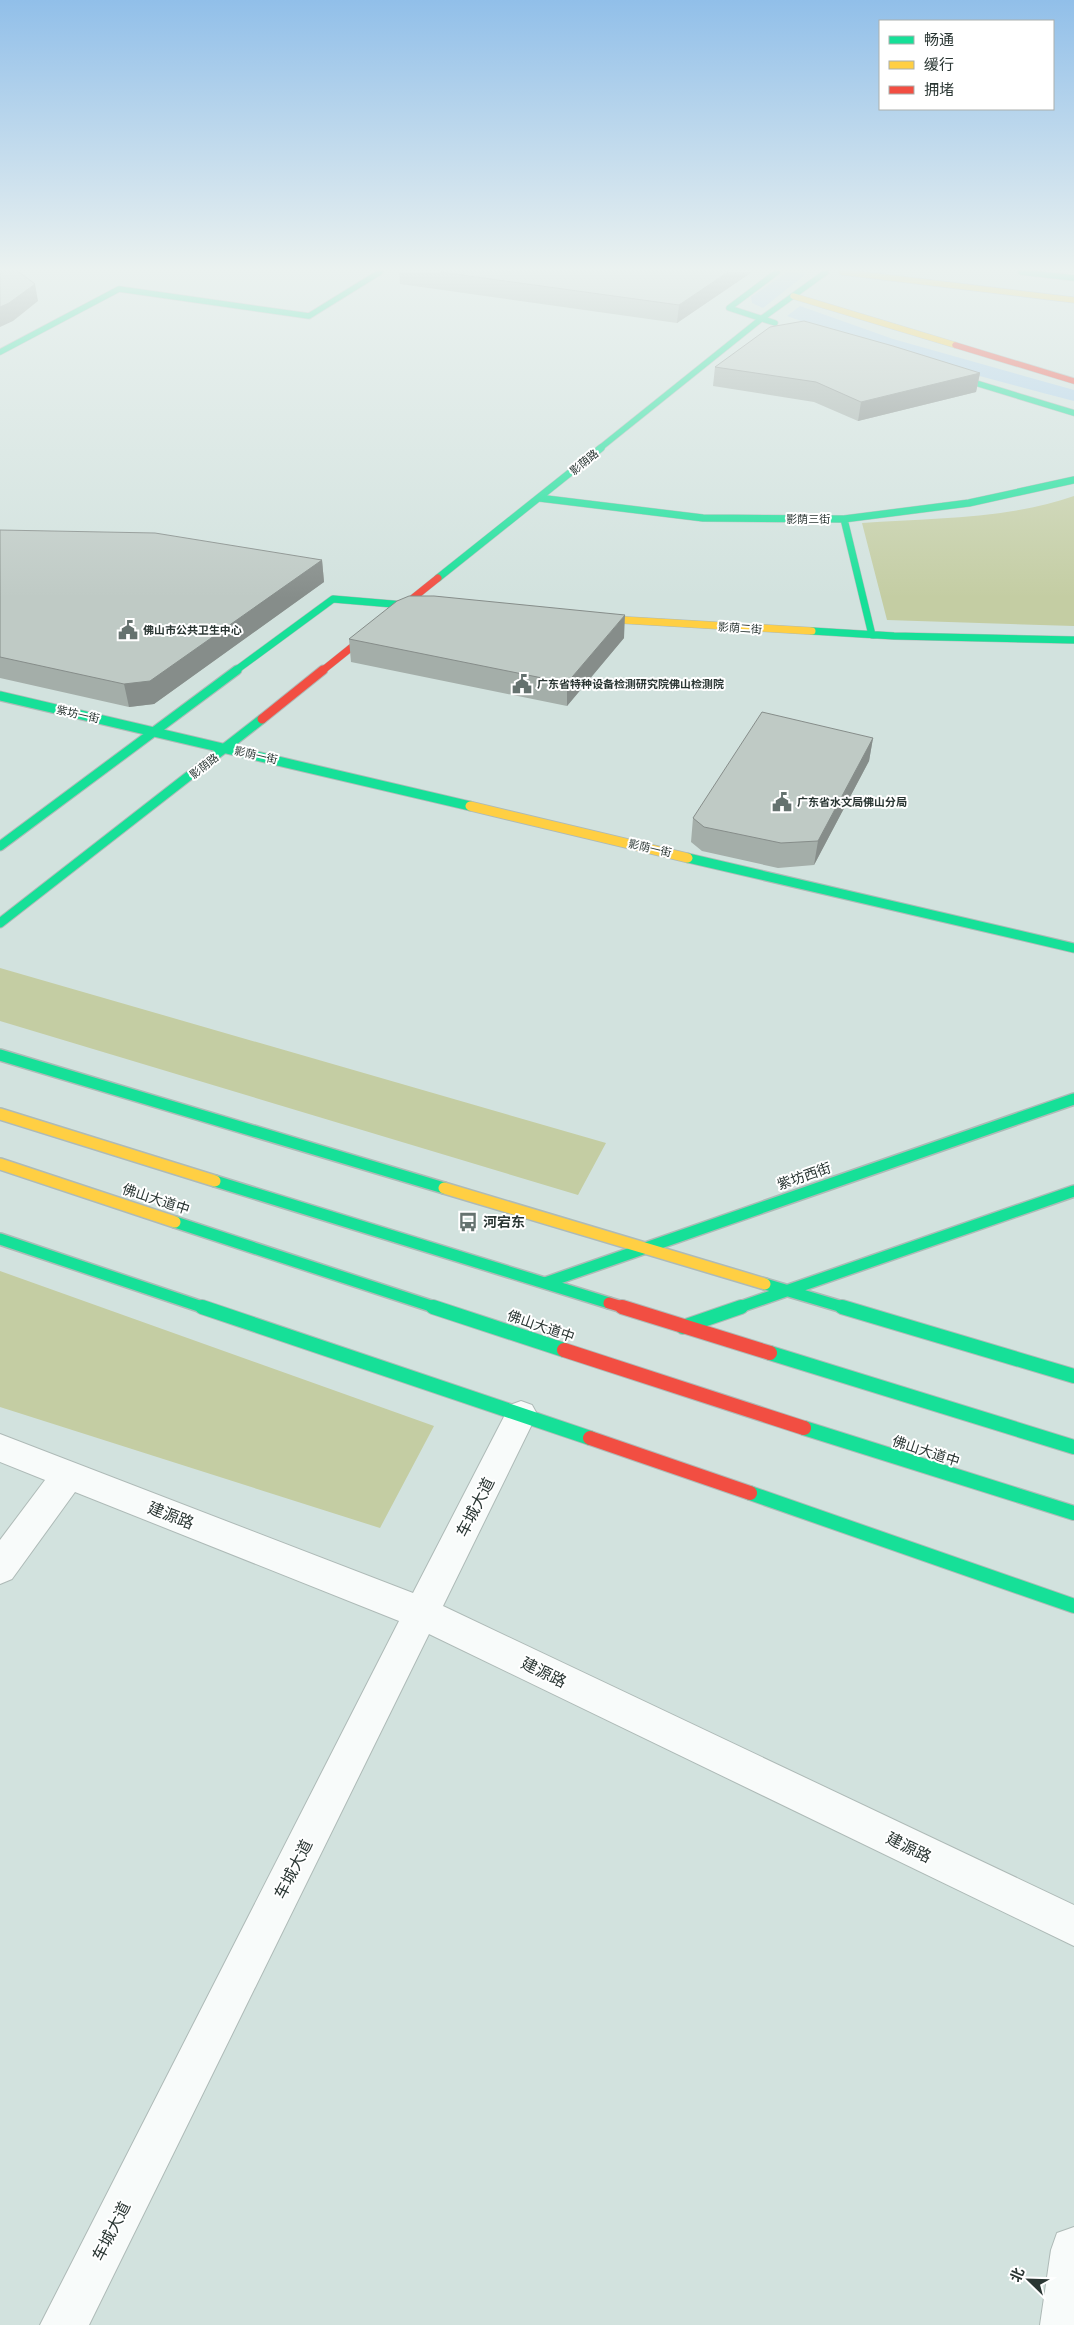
<svg xmlns="http://www.w3.org/2000/svg" width="1074" height="2325" font-family="'Fira Sans','Noto Sans SC',sans-serif">
<style>
.green{fill:#c4cda3}
.water{fill:#aed0eb}
.lines{fill:none;stroke-linecap:round;stroke-linejoin:round}
.street-casing{stroke:#aebab7;stroke-width:2}
.fast-far4-casing{stroke:#aebab7;stroke-width:7}
.fast-far3-casing{stroke:#aebab7;stroke-width:8}
.fast-far2-casing{stroke:#aebab7;stroke-width:11}
.fast-far1-casing{stroke:#aebab7;stroke-width:14}
.fast-casing{stroke:#aebab7;stroke-width:16}
.slow-far3-casing{stroke:#aebab7;stroke-width:7}
.slow-far2-casing{stroke:#aebab7;stroke-width:8}
.slow-far1-casing{stroke:#aebab7;stroke-width:11}
.slow-casing{stroke:#aebab7;stroke-width:14}
.jam-far4-casing{stroke:#aebab7;stroke-width:7}
.jam-far3-casing{stroke:#aebab7;stroke-width:8}
.jam-far2-casing{stroke:#aebab7;stroke-width:11}
.jam-far1-casing{stroke:#aebab7;stroke-width:14}
.jam-casing{stroke:#aebab7;stroke-width:16}
.street{fill:#f8fbfa;fill-rule:evenodd}
.fast-far4{stroke:#16e098;stroke-width:5.5}
.fast-far3{stroke:#16e098;stroke-width:7}
.fast-far2{stroke:#16e098;stroke-width:9}
.fast-far1{stroke:#16e098;stroke-width:11}
.fast{stroke:#16e098;stroke-width:14}
.slow-far3{stroke:#ffcf43;stroke-width:5.5}
.slow-far2{stroke:#ffcf43;stroke-width:7}
.slow-far1{stroke:#ffcf43;stroke-width:9}
.slow{stroke:#ffcf43;stroke-width:11}
.jam-far4{stroke:#f24e42;stroke-width:5.5}
.jam-far3{stroke:#f24e42;stroke-width:7}
.jam-far2{stroke:#f24e42;stroke-width:9}
.jam-far1{stroke:#f24e42;stroke-width:11}
.jam{stroke:#f24e42;stroke-width:14}
.wall{fill:#a4aea9}
.shaded-wall{fill:#868d8a}
.building{fill:#bfcac5;stroke:#868d8a}
.labels{text-anchor:middle;stroke-width:4;stroke-linejoin:round;paint-order:stroke}
.far-street-label{font-size:11px;fill:#2a3633;stroke:#fff}
.far-poi-label{font-size:11px;font-weight:bold;fill:#2a3633;stroke:#fff;text-anchor:start}
.street-label{font-size:14px;fill:#2a3633;stroke:#fff}
.poi-label{font-size:14px;font-weight:bold;fill:#2a3633;stroke:#fff;text-anchor:start}
.near-street-label{font-size:16px;fill:#2a3633;stroke:#fff}
</style>
<rect width="100%" height="100%" fill="#d2e2de"/>
<path class="green" d="M1074,496V626L887,620L862,523C931,518 1010,519 1074,496Z
M0,968L606,1143L578,1195L0,1021Z
M0,1271L434,1426L380,1528L0,1407Z"/>
<path class="water" d="M787,272L806,274L763,308L752,303L751,297Z
M800,306L893,339L1074,390V401C978,376 881,350 787,316Z"/>
<g class="lines">
<defs>
<path id="street" d="M521,1401L532,1405L537,1414L443,1606L1074,1905V1946L429,1634L89,2325H40L399,1621L75,1492L12,1579L0,1584V1540L45,1480L0,1462V1434L413,1593L510,1405Z
M1074,2227V2325H1040L1051,2250L1057,2233Z"/>
<path id="fast-far4" d="M1021,272L1074,278
M775,323L729,308L777,272
M0,352L119,289L309,316L380,272
M943,373L1074,413
M599,449L761,319L826,272"/>
<path id="fast-far3" d="M539,498L703,518L844,519L969,503L1074,480
M844,519L872,635
M438,578L601,448
M812,631L894,636L1074,640
M235,671L333,599L428,607"/>
<path id="fast-far2" d="M0,696L470,806
M0,846L237,670
M688,858L1074,948
M0,923L262,719"/>
<path id="fast-far1" d="M0,1055L444,1188
M215,1181L609,1303
M175,1222L437,1308
M0,1239L205,1308
M545,1283L1074,1099
M765,1284L846,1308
M737,1308L1074,1191"/>
<path id="fast" d="M202,1307L590,1438
M433,1307L564,1350
M842,1307L1074,1376
M683,1327L741,1307
M770,1353L1074,1447
M804,1428L1074,1513
M750,1493L1074,1606"/>
<path id="slow-far3" d="M842,272L1074,300
M793,296L955,345"/>
<path id="slow-far2" d="M589,618L812,631"/>
<path id="slow-far1" d="M470,806L688,858"/>
<path id="slow" d="M0,1114L215,1181
M0,1164L175,1222
M444,1188L765,1284"/>
<path id="jam-far4" d="M955,345L1074,381"/>
<path id="jam-far3" d="M322,671L438,578"/>
<path id="jam-far2" d="M262,719L323,670"/>
<path id="jam-far1" d="M609,1303L626,1308"/>
<path id="jam" d="M622,1307L770,1353
M564,1350L804,1428
M590,1438L750,1493"/>
</defs>
<use href="#street" class="street-casing"/>
<use href="#fast-far4" class="fast-far4-casing"/>
<use href="#fast-far3" class="fast-far3-casing"/>
<use href="#fast-far2" class="fast-far2-casing"/>
<use href="#fast-far1" class="fast-far1-casing"/>
<use href="#fast" class="fast-casing"/>
<use href="#slow-far3" class="slow-far3-casing"/>
<use href="#slow-far2" class="slow-far2-casing"/>
<use href="#slow-far1" class="slow-far1-casing"/>
<use href="#slow" class="slow-casing"/>
<use href="#jam-far4" class="jam-far4-casing"/>
<use href="#jam-far3" class="jam-far3-casing"/>
<use href="#jam-far2" class="jam-far2-casing"/>
<use href="#jam-far1" class="jam-far1-casing"/>
<use href="#jam" class="jam-casing"/>
<use href="#street" class="street"/>
<use href="#fast-far4" class="fast-far4"/>
<use href="#fast-far3" class="fast-far3"/>
<use href="#fast-far2" class="fast-far2"/>
<use href="#fast-far1" class="fast-far1"/>
<use href="#fast" class="fast"/>
<use href="#slow-far3" class="slow-far3"/>
<use href="#slow-far2" class="slow-far2"/>
<use href="#slow-far1" class="slow-far1"/>
<use href="#slow" class="slow"/>
<use href="#jam-far4" class="jam-far4"/>
<use href="#jam-far3" class="jam-far3"/>
<use href="#jam-far2" class="jam-far2"/>
<use href="#jam-far1" class="jam-far1"/>
<use href="#jam" class="jam"/>
</g>
<path class="wall" d="M399,272H752L677,323L400,284Z
M715,367L980,373L976,392L858,421L814,402L713,386Z
M0,530L322,560L324,582L154,704L129,707L0,678Z
M624,638L567,706L351,662L349,639Z
M873,738L869,761L814,865L778,868L702,851L691,842L693,818Z"/>
<path class="shaded-wall" d="M728,272H752L677,323L679,305Z
M35,284L38,301L13,321L0,327V307Z
M980,373L976,392L858,421L861,402Z
M322,560L324,582L154,704L129,707L124,684Z
M625,615L624,638L567,706V683Z
M873,738L869,761L814,865L818,841Z"/>
<path class="building" d="M0,272H19L35,284L9,303L0,307Z
M440,272H728L679,305Z
M804,321L893,346L980,373L861,402L816,382L715,367L770,327Z
M0,530L155,533L322,560L150,681L124,684L0,657Z
M409,596H434L625,615L567,683L349,639L397,601Z
M762,712L873,738L818,841L781,843L704,827L693,818Z"/>
<linearGradient id="sky" x2="0" y2="1"><stop stop-color="#91bfe9"/><stop offset="0.45" stop-color="#ebf2f0"/><stop offset="1" stop-color="#ebf2f0" stop-opacity="0"/></linearGradient>
<rect width="1074" height="598" fill="url(#sky)"/>
<defs>
<symbol id="civic-bare" viewBox="-9 -9 18 18"><path d="M-.6-6.5H3V-4.5H.6V-3L4-1V1h2V6H-6V1h2V-1L-.6-3ZM-1.2 2.5V6h2.4V2.5Z" fill="#65726f" stroke="#fff" stroke-width="2.5" paint-order="stroke"/></symbol>
<symbol id="bus-bare" viewBox="-9 -9 18 18"><path d="M-5-6H5V4H4V6H2V4H-2V6H-4V4H-5ZM-3.5-4V0h7V-4ZM-3.5 1.2v1.5H-2V1.2ZM2 1.2v1.5H3.5V1.2Z" fill="#65726f" stroke="#fff" stroke-width="2.5" paint-order="stroke"/></symbol>
</defs>
<g fill-rule="evenodd">
<use href="#civic-bare" x="114" y="616" width="28" height="28"/>
<use href="#civic-bare" x="508" y="670" width="28" height="28"/>
<use href="#civic-bare" x="768" y="788" width="28" height="28"/>
<use href="#bus-bare" x="454" y="1208" width="28" height="28"/>
</g>
<g class="labels">
<g class="far-street-label">
<text transform="translate(584 462) rotate(-39)" y="4">影荫路</text>
<text x="808" y="523">影荫三街</text>
<text transform="translate(740 628) rotate(4)" y="4">影荫二街</text>
<text transform="translate(78 714) rotate(13)" y="4">紫坊一街</text>
<text transform="translate(256 755) rotate(13)" y="4">影荫一街</text>
<text transform="translate(204 766) rotate(-38)" y="4">影荫路</text>
<text transform="translate(650 848) rotate(13)" y="4">影荫一街</text>
</g>
<g class="far-poi-label">
<text x="143" y="634">佛山市公共卫生中心</text>
<text x="537" y="688">广东省特种设备检测研究院佛山检测院</text>
<text x="797" y="806">广东省水文局佛山分局</text>
</g>
<g class="street-label">
<text transform="translate(804 1176) rotate(-19)" y="5">紫坊西街</text>
<text transform="translate(156 1199) rotate(18)" y="5">佛山大道中</text>
<text transform="translate(541 1326) rotate(19)" y="5">佛山大道中</text>
<text transform="translate(926 1451) rotate(18)" y="5">佛山大道中</text>
</g>
<g class="poi-label">
<text x="483" y="1227">河宕东</text>
</g>
<g class="near-street-label">
<text transform="translate(475 1507) rotate(-63)" y="6">车城大道</text>
<text transform="translate(171 1515) rotate(21)" y="6">建源路</text>
<text transform="translate(544 1672) rotate(26)" y="6">建源路</text>
<text transform="translate(909 1847) rotate(26)" y="6">建源路</text>
<text transform="translate(293 1869) rotate(-63)" y="6">车城大道</text>
<text transform="translate(111 2231) rotate(-63)" y="6">车城大道</text>
</g>
</g>
<rect x="879" y="20" width="175" height="90" fill="#ffffff" stroke="#aaafad"/>
<rect x="889" y="36" width="25" height="8" fill="#16e098" stroke="#aaafad"/>
<text x="924" y="45" font-size="15" fill="#2a3633">畅通</text>
<rect x="889" y="61" width="25" height="8" fill="#ffcf43" stroke="#aaafad"/>
<text x="924" y="70" font-size="15" fill="#2a3633">缓行</text>
<rect x="889" y="86" width="25" height="8" fill="#f24e42" stroke="#aaafad"/>
<text x="924" y="95" font-size="15" fill="#2a3633">拥堵</text>
<g transform="translate(1029 2280) rotate(293)" stroke="#ffffff" stroke-width="4" paint-order="stroke">
<path d="M0-4L9 19L0 12L-9 19Z" fill="#2a3633"/>
<text y="-8" font-size="14" font-weight="bold" text-anchor="middle" fill="#2a3633">北</text>
</g>
</svg>
